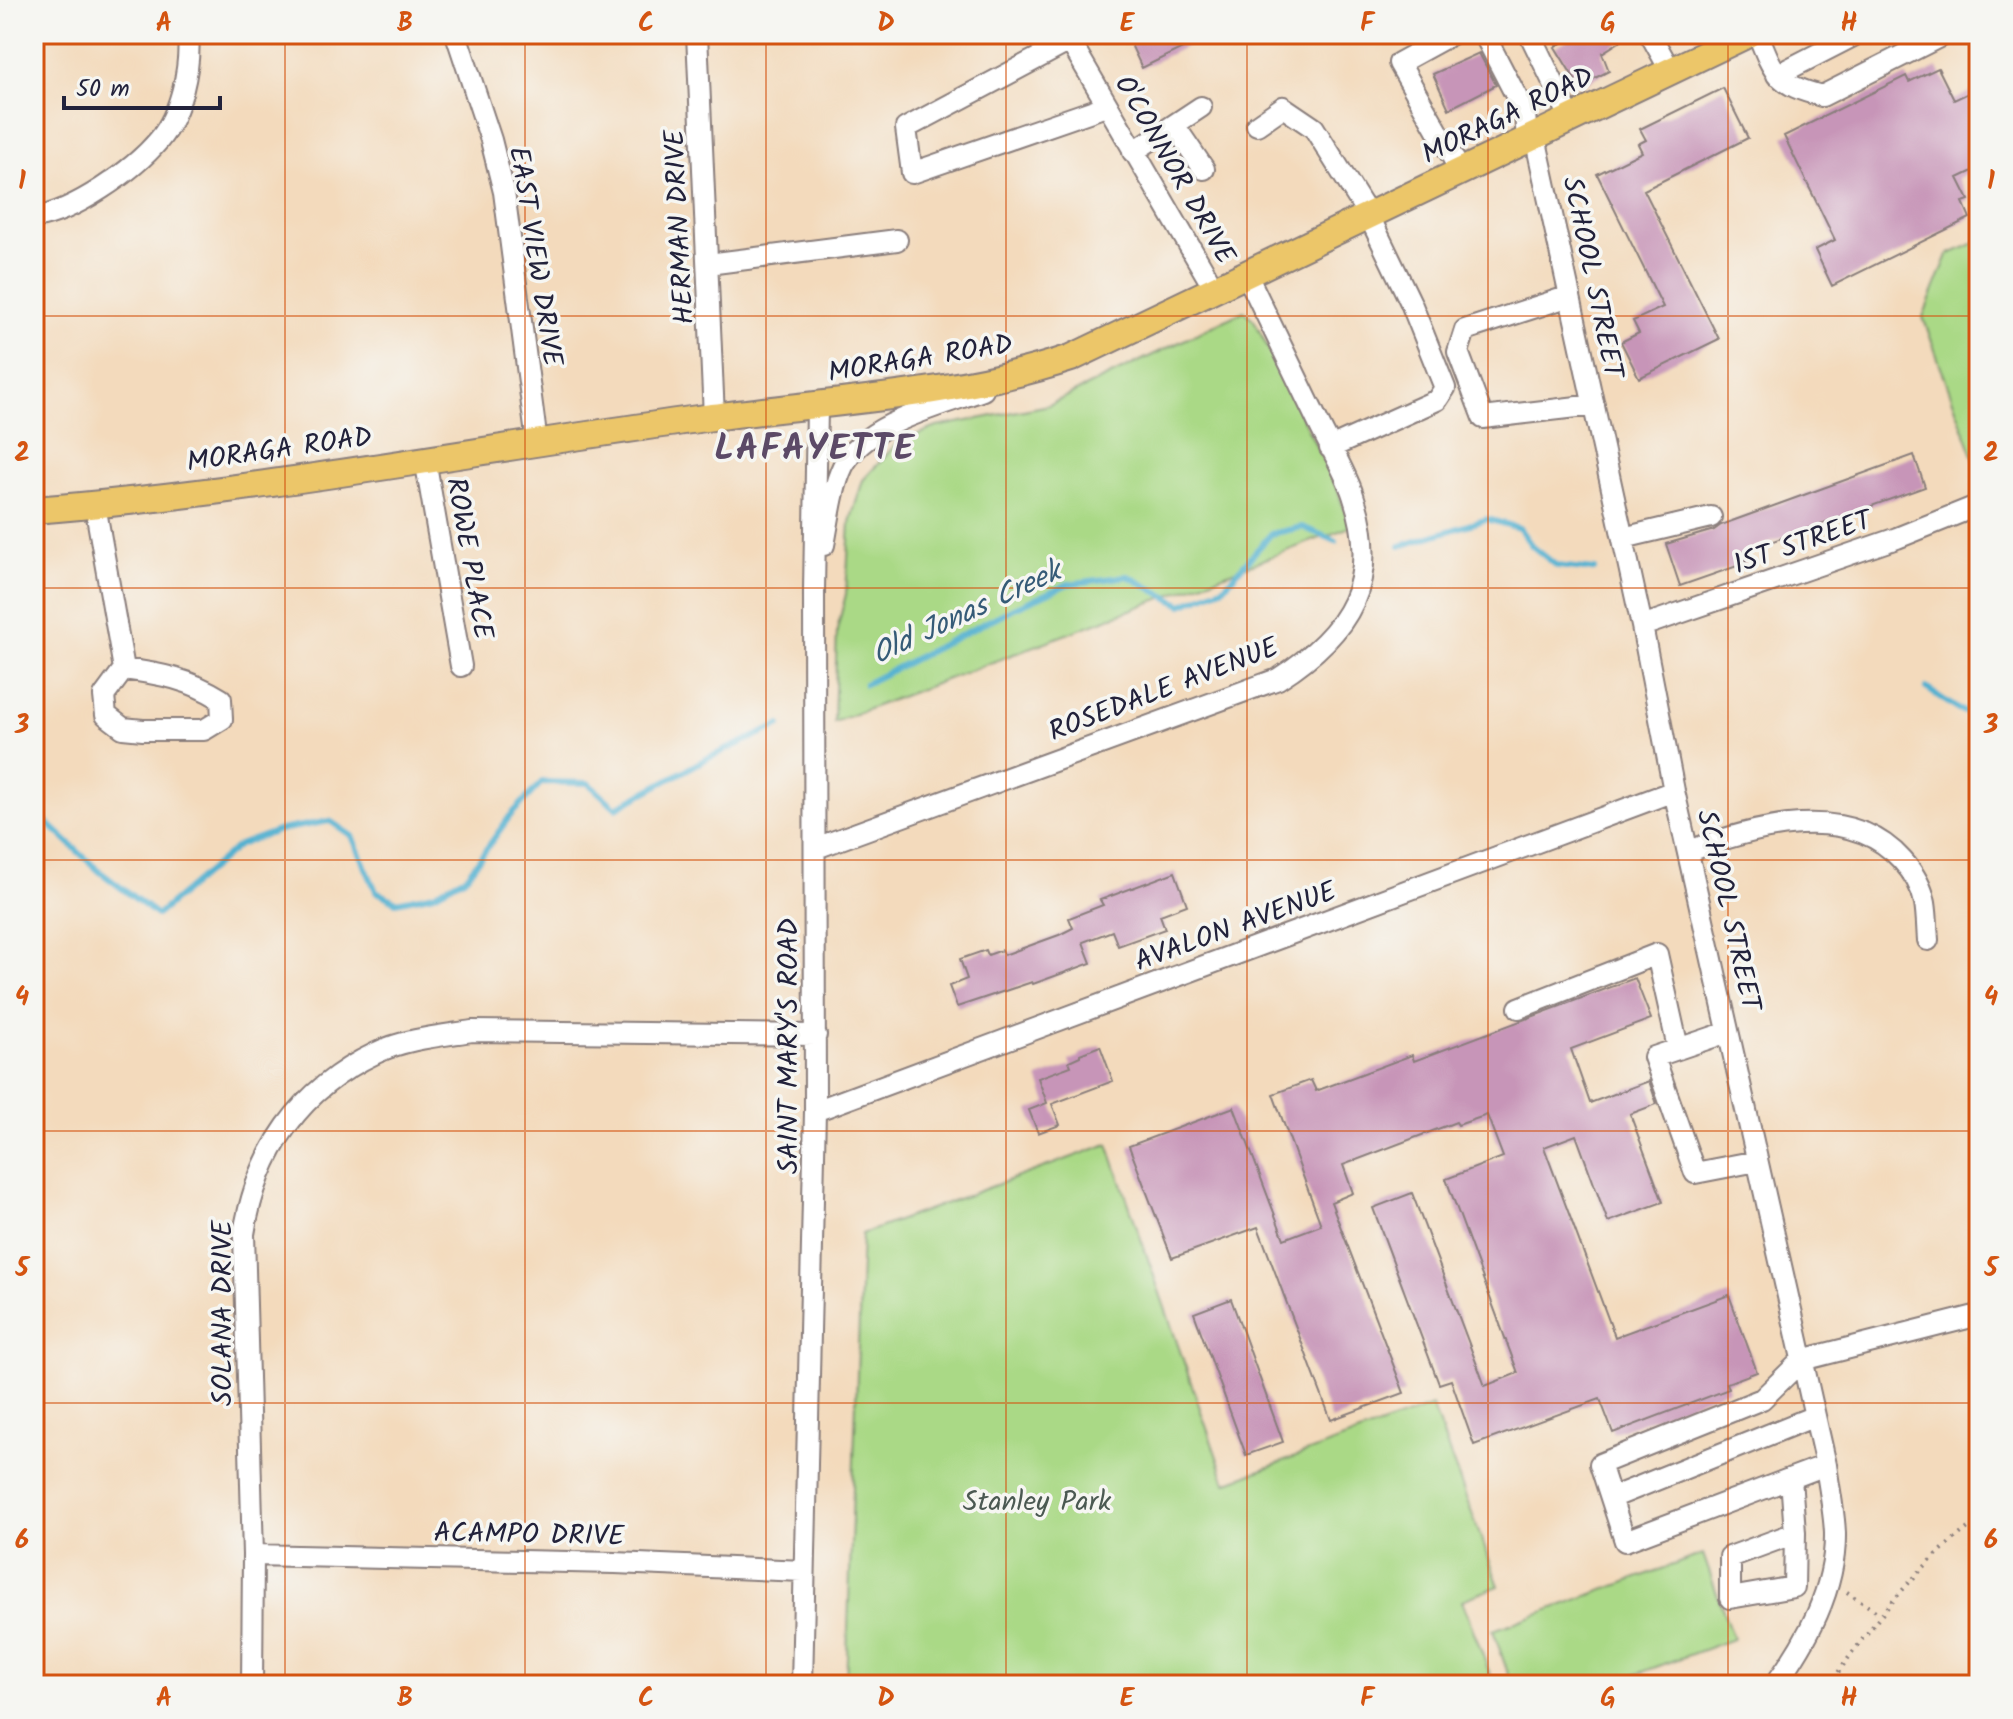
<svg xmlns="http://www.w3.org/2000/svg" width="2013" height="1719" font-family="Kalam,sans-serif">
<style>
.green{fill:#aad986;stroke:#667e60;stroke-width:2}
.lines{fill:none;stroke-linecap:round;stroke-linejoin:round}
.stream{stroke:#52b1d0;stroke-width:6}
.building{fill:#c795b8}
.minor-casing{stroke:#8a7e7c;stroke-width:24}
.major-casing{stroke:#8a7e7c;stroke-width:30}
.path{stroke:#8a7e7c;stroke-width:4;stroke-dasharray:2 6;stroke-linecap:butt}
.minor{stroke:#fff;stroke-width:20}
.major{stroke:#ecc669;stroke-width:26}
.grid{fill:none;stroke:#d45411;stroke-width:2;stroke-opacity:0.55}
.labels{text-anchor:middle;stroke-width:7;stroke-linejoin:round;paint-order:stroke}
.street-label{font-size:28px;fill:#22223b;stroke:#f6f6f2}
.park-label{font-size:28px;fill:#4b5952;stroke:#f6f6f2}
.water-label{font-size:30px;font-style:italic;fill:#355b77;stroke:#f6f6f2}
.district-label{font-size:36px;font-weight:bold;letter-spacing:2px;fill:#5c4a67;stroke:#f6f6f2}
.neatline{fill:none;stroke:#d45411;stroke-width:3}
.grid-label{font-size:26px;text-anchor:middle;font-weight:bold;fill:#d45411}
</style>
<rect width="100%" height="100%" fill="#f6f6f2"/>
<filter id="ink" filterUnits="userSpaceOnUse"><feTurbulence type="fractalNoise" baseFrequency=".0125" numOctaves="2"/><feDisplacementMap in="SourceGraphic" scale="16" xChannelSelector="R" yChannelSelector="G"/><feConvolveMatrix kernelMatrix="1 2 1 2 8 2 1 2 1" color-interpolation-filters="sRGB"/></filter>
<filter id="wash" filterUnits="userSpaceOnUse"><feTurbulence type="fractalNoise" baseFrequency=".006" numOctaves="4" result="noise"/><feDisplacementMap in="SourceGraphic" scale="32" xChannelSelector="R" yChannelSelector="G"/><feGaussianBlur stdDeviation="1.8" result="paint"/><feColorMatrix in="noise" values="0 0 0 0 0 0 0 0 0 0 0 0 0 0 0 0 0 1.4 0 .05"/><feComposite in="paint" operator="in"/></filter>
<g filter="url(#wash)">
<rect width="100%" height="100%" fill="#f3dabc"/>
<path class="green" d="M1979,241V459L1975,461L1923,317L1948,255Z
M1244,311L1254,320L1337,488L1350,527L834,722L837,630L846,594L850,522L863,480L898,442L937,427L1049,405Z
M1108,1144L1226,1483L1432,1406L1499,1586L1462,1600L1494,1685H846L862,1234Z
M1703,1554L1733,1639L1607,1685H1512L1493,1630Z"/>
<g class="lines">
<path class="stream" d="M1400,546L1487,519L1519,528L1532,546L1557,566L1594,570
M865,684L1012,609L1068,584L1128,576L1182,605L1224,587L1271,534L1302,527L1336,541
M1926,688L1956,708L1979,719
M34,816L42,818L99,871L157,915L239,845L280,830L330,821L352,836L376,891L396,902L434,894L467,876L510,816L542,782L588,783L616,808L706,759L780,725"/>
</g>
<g id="blocks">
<path class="building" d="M1126,34H1211L1142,68Z
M1577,34H1632L1602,53L1609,71L1579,86L1555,47Z
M1479,53L1496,85L1449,109L1433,74Z
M1938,68L1954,100L1979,88V168L1958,178L1969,200L1963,202L1970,218L1832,286L1815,250L1835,240L1784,136L1906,76L1909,82Z
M1723,88L1748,138L1644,190L1719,339L1639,378L1621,342L1639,333L1633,321L1663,307L1597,174L1642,152L1638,144L1646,140L1640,129Z
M1914,455L1925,487L1742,552L1746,563L1680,586L1666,544L1714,530L1721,525Z
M1175,872L1187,905L1160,915L1165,929L1118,946L1112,931L1083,942L1091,963L1033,984L1032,982L957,1007L949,986L967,979L960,959L986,950L988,955L1002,950L1004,955L1059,935L1073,928L1069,918L1103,905L1100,900Z
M1635,978L1651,1019L1571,1049L1590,1103L1649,1081L1657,1104L1630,1114L1663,1202L1608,1222L1576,1135L1544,1147L1615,1337L1729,1295L1757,1372L1727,1383L1729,1389L1613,1433L1600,1399L1474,1445L1451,1380L1439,1384L1373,1208L1412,1193L1485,1386L1518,1373L1446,1179L1503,1157L1487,1115L1458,1125L1456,1122L1343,1165L1353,1193L1331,1202L1404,1393L1331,1420L1258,1227L1172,1258L1129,1146L1234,1107L1284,1239L1321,1225L1273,1094L1311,1080L1316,1091L1412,1055L1414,1061Z
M1100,1046L1113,1081L1052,1104L1060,1125L1038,1133L1029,1110L1047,1103L1038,1078L1071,1066L1069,1061L1080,1056V1054Z
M1231,1299L1283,1442L1246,1455L1194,1313Z"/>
</g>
</g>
<g filter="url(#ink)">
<use href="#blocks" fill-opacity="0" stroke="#8a7e7c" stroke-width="2"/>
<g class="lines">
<defs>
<path id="minor" d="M456,34L491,140L504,192L537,443
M697,34L714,417
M1066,34L1215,290
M1452,34L1399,63L1461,172
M1484,34L1525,113L1527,141
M1542,34L1532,39L1571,119
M1650,34L1670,70
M1758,34C1774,75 1778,85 1822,96L1945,34
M1070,41L906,128L912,173L1106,106
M1777,75L1857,34
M1174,125L1204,169
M1257,125L1283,107L1314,128L1369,216L1411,303L1445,388L1437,400L1330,448
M1535,137L1642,626L1674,791L1826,1465C1829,1488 1834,1510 1835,1533C1836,1589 1807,1641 1775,1685
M1133,152L1201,107
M34,218C74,212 133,171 159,140C181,114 191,67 188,34
M708,264L897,240
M1570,296L1465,330L1458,352L1483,418L1594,405
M425,459L461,666
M95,505L124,669L104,696L106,715L123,728L143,730H204L222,719L221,699C189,679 161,674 124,669
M1623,538L1711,517
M824,545C829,520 832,489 843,466C865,423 940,406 983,390
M1642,626L1897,538L1979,505
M816,848L1278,679C1350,633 1382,581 1353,495C1345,471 1330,447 1319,424C1295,374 1271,325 1247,275
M1689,851C1754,827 1849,800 1902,860C1913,872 1922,887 1925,903C1927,915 1927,928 1928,940
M1519,1008L1657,954L1678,1048
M1728,1032L1654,1057L1695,1173L1757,1161
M815,1111L1674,791
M1826,1465L1625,1541L1600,1464L1762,1399L1802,1360L1979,1315
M1791,1478L1795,1533L1794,1587L1730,1598V1557L1795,1533
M1611,1498L1815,1416
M253,1555L615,1563L803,1571
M252,1685L253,1555L244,1234C257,1152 300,1089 376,1053C405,1039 440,1036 472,1031L816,1035
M802,1685L815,1111L814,591L817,407"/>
<path id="major" d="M34,510C262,492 487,447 713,417C833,401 955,396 1071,358L1748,34"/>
</defs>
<use href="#minor" class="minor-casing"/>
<use href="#major" class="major-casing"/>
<path class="path" d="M1847,1592L1880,1614
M1829,1685C1872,1625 1918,1563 1979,1520"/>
<use href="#minor" class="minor"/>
<use href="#major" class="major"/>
</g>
</g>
<path class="grid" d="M285,34V1685M525,34V1685M766,34V1685M1006,34V1685M1247,34V1685M1488,34V1685M1728,34V1685M34,316H1979M34,588H1979M34,860H1979M34,1131H1979M34,1403H1979"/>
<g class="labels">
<g class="street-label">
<text transform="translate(1507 114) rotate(-26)" y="10">MORAGA ROAD</text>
<text transform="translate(1176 169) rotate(60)" y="10">O'CONNOR DRIVE</text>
<text transform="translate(678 227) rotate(-93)" y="10">HERMAN DRIVE</text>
<text transform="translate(537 256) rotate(81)" y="10">EAST VIEW DRIVE</text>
<text transform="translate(1594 277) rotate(78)" y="10">SCHOOL STREET</text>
<text transform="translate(920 357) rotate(-9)" y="10">MORAGA ROAD</text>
<text transform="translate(279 448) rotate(-8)" y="10">MORAGA ROAD</text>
<text transform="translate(1802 541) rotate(-19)" y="10">1ST STREET</text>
<text transform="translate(471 558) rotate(80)" y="10">ROWE PLACE</text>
<text transform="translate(1163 688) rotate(-21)" y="10">ROSEDALE AVENUE</text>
<text transform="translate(1730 910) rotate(77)" y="10">SCHOOL STREET</text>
<text transform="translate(1235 925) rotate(-20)" y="10">AVALON AVENUE</text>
<text transform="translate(787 1046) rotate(-90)" y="10">SAINT MARY'S ROAD</text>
<text transform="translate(221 1313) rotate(-90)" y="10">SOLANA DRIVE</text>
<text transform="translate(529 1533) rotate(1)" y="10">ACAMPO DRIVE</text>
</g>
<g class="park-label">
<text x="1037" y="1510">Stanley Park</text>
</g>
<g class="water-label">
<text transform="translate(966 612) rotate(-25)" y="10">Old Jonas Creek</text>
</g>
<g class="district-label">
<text x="815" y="459">LAFAYETTE</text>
</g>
</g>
<rect width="2013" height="1719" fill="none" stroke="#f6f6f2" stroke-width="88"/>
<path d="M64 96v12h156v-12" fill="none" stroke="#22223b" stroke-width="4"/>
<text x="76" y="96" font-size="24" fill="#22223b" stroke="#f6f6f2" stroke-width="6" paint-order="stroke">50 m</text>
<rect x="44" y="44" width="1925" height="1631" class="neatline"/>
<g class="grid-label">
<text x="164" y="31">A</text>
<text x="405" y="31">B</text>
<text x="646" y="31">C</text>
<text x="886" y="31">D</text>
<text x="1127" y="31">E</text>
<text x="1367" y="31">F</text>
<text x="1608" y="31">G</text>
<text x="1849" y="31">H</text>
<text x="22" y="189">1</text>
<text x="1991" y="189">1</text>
<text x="22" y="461">2</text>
<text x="1991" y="461">2</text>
<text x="22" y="733">3</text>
<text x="1991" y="733">3</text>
<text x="22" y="1005">4</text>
<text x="1991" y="1005">4</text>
<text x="22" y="1276">5</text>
<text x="1991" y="1276">5</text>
<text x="22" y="1548">6</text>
<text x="1991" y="1548">6</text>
<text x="164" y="1706">A</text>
<text x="405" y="1706">B</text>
<text x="646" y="1706">C</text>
<text x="886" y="1706">D</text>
<text x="1127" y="1706">E</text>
<text x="1367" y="1706">F</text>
<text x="1608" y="1706">G</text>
<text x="1849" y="1706">H</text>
</g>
</svg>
